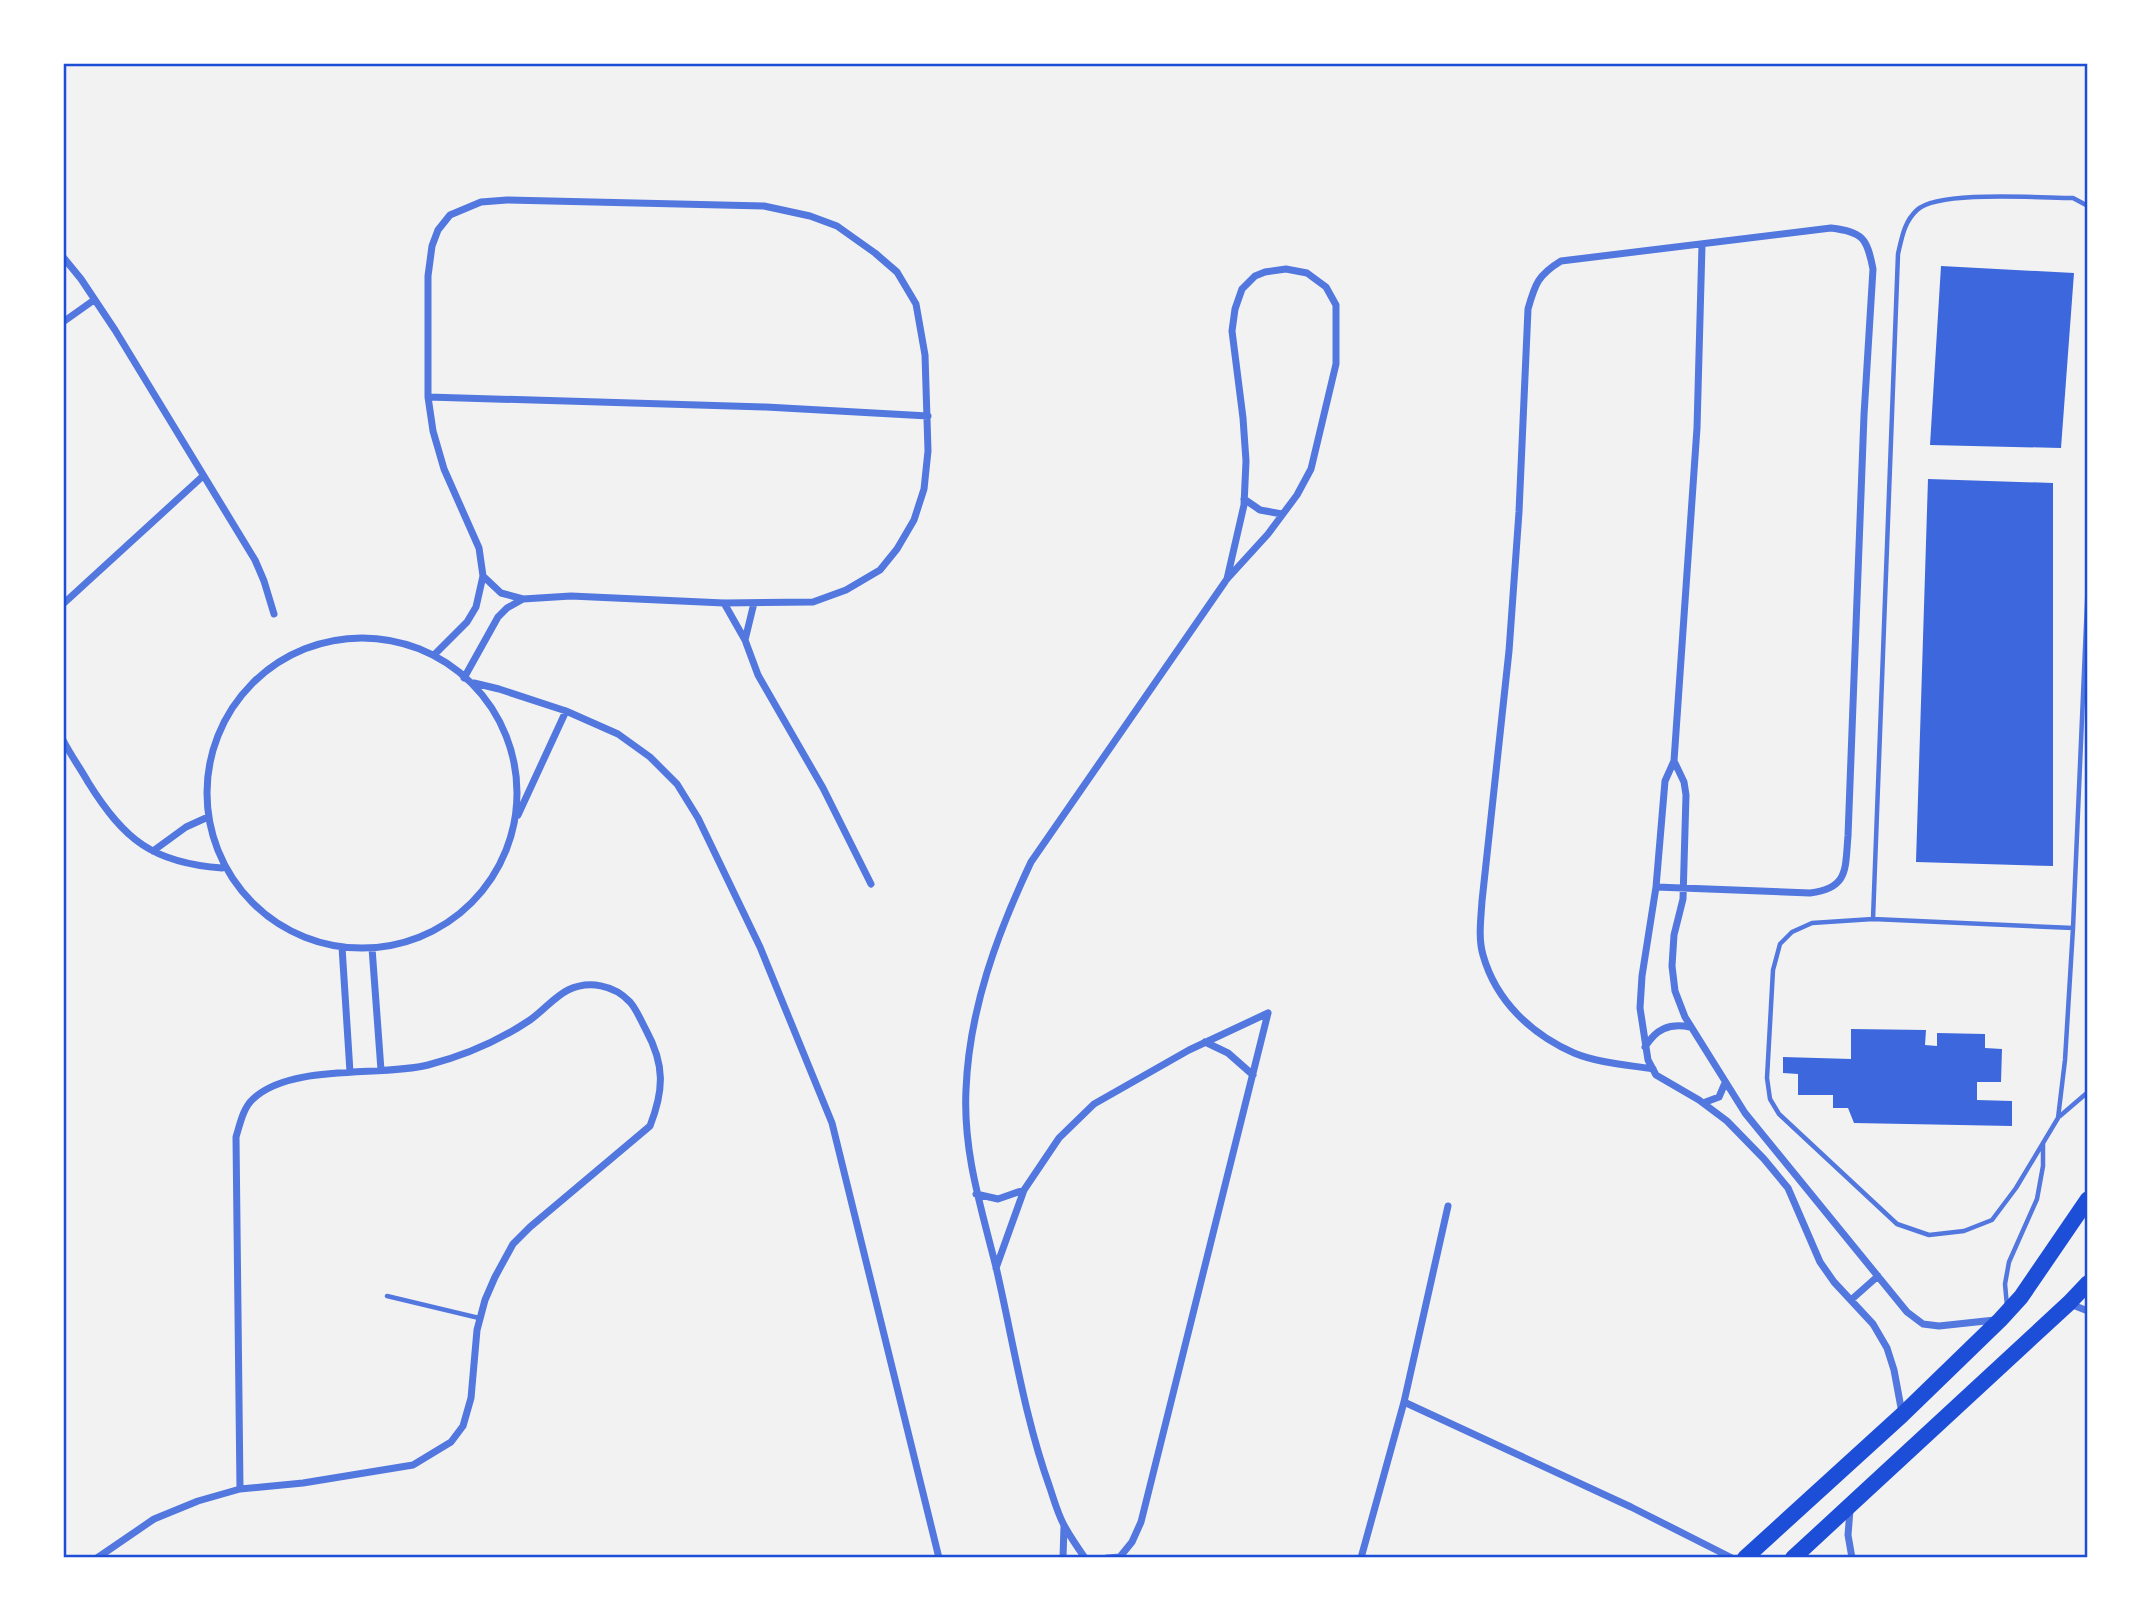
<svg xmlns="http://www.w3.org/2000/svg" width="2151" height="1621" font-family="Arial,sans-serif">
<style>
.building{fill:#3d67dc}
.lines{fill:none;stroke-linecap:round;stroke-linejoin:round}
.service{stroke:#5277de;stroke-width:4.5}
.minor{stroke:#5277de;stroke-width:7}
.trunk{stroke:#1d4ed8;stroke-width:16}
.neatline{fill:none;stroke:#1d4ed8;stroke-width:2.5}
</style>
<rect width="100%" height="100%" fill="#f2f2f2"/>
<path class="building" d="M1941,266L2074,273L2061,448L1930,445Z
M1928,479L2053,483V866L1916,862Z
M1851,1029L1926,1030L1925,1045L1937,1046V1033L1985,1034V1048L2002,1049L2001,1082H1977V1100L2012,1101V1126L1854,1123L1848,1108H1833V1095H1798V1074L1783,1073V1057L1851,1059Z"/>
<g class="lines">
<path class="service" d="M1873,919L1898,254C1902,237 1904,222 1917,210C1939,190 2041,198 2073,198L2088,206
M2073,928L1873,919L1812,923L1792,932L1780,944L1773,970L1767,1078L1770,1099L1779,1114L1897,1224L1929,1235L1964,1231L1992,1220L2016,1188L2058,1118L2065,1060L2073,928L2088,579
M2060,1116L2088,1092
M387,1296L479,1318
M2007,1306L2005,1284L2009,1262L2037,1199L2043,1166V1143
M1532,1558H1545"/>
<path class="minor" d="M1702,245L1697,428L1674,761L1665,781L1656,887L1642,976L1640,1008L1648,1060L1656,1075L1699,1100L1727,1121L1764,1159L1788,1188L1820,1262L1834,1282L1873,1324L1887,1348L1894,1370L1902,1413
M63,257L81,279L115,330L255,560L264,581L274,614
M63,322L94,300
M428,397L766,407L928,416
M1244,499L1260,510L1282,514
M483,576L501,593L523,599
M724,603L745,640L758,675L823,788L871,884
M63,604L203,476
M207 793a155 155 0 1 1 310 0a155 155 0 1 1-310 0Z
M745,640L754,603
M434,655L467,622L476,607L483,576L479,548L444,469L433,431L428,397V276L432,246L438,230L450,215L481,202L507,200L764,206L810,216L837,226L875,253L897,272L916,304L925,355L928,451L924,489L914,520L897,549L880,570L846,590L813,602L724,603L571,596L523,599L507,608L498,617L464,678
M474,683L499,689L566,711L618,734L650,757L677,784L698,818L760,947L832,1123L939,1558
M63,740C70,754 80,768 88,782C124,840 153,863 222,868
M1674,761L1684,782L1686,795L1683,899L1674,935L1672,966L1675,991L1685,1017L1745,1113L1907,1312L1923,1324L1939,1326L1995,1320
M518,815L566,711
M153,851L186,827L208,817
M342,947L350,1072
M372,948L381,1070
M1205,1042L1228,1053L1253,1075
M1645,1047C1656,1029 1669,1023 1690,1027
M1653,1069C1628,1065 1598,1063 1574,1053C1531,1034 1496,1001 1483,955C1478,938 1481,918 1482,901L1509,651L1519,512L1528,309C1535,284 1538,275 1561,261L1831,228C1863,232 1867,238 1873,269L1864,415L1848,836C1845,869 1849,888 1810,893L1656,887
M1703,1103L1719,1097L1725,1083
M976,1194L998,1199L1024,1190
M996,1268L1024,1190L1059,1138L1094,1104L1189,1050L1268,1013
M1851,1300L1878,1276
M2070,1304L2088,1311
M1404,1402L1631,1507L1732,1558
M1850,1510L1848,1535L1852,1558
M97,1558L154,1519L198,1501L240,1489L303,1483L413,1465L451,1442L463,1426L471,1398L477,1330L485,1300L495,1277L513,1244L530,1227L650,1126C664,1090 665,1065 646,1030C641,1021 637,1010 630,1002C614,985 589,980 568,990C554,997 543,1011 530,1020C500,1040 463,1056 428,1065C381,1077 291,1063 253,1099C243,1108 240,1124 236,1137L240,1489
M1063,1558L1064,1526
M1085,1558C1078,1548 1071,1538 1065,1527C1058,1515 1054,1500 1050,1488C1024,1416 1013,1340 996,1267C981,1207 963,1152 966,1090C969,1010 997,934 1031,862L1227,579L1268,534L1297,495L1311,469L1336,364V305L1326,287L1307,273L1286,269L1265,272L1255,276L1242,289L1235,309L1232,331L1243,418L1246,461L1244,505L1227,579
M1107,1558L1120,1557
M1119,1558L1132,1542L1141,1522L1268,1013
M1361,1558L1404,1402L1448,1206"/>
<path class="trunk" d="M1745,1558L1902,1415L2000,1320L2021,1297L2088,1199
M1793,1558L2069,1303L2088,1283"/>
</g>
<rect width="2151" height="1621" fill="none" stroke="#ffffff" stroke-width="130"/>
<rect x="65" y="65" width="2021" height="1491" class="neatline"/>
</svg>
